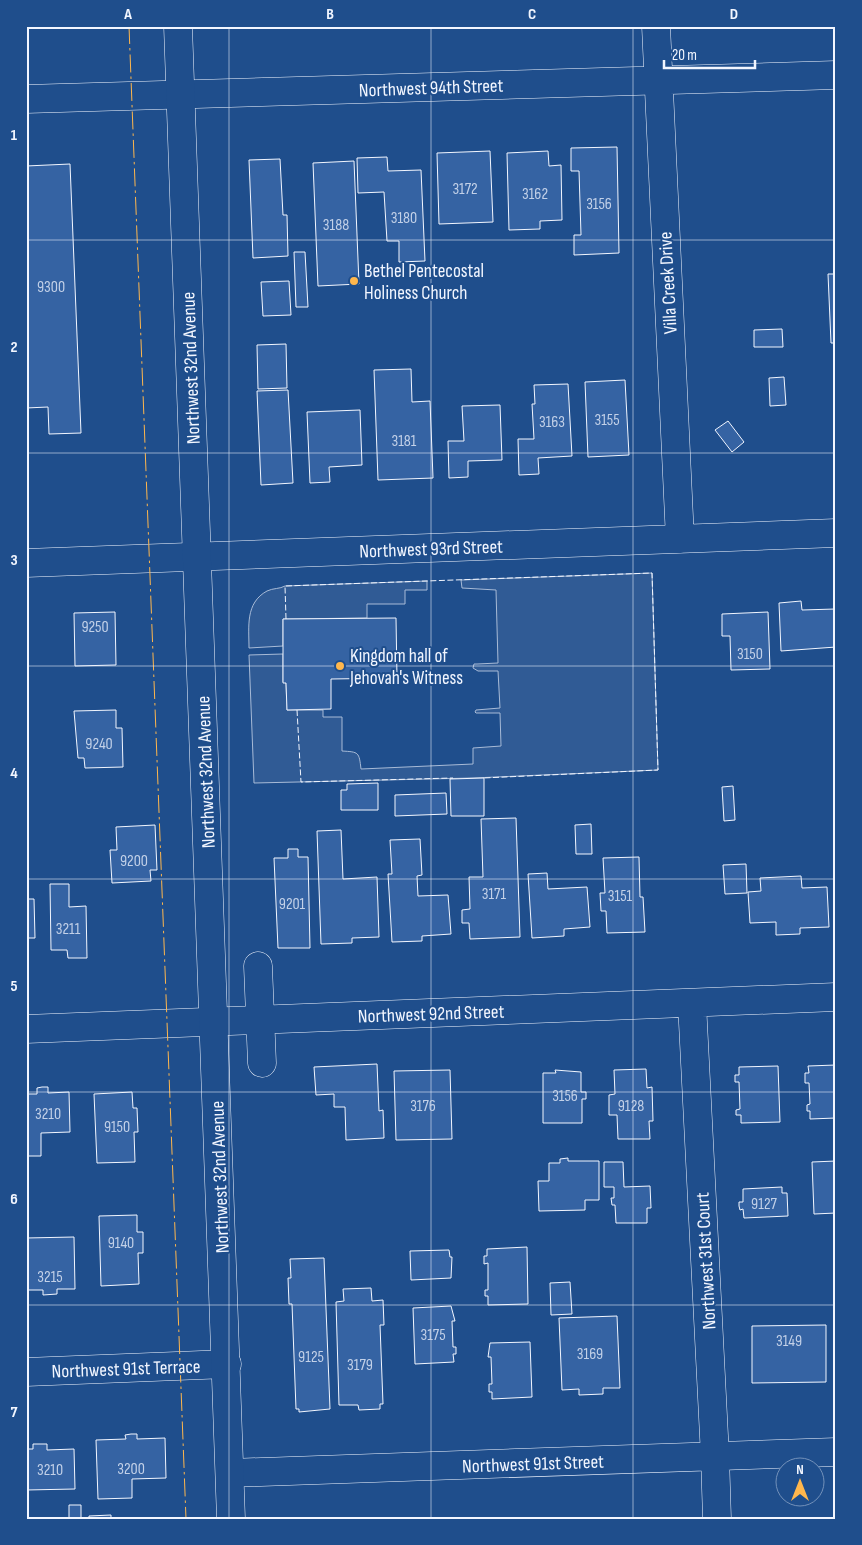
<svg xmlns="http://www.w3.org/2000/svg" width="862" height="1545" font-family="'Sofia Sans Condensed',sans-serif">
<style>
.green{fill:#305b95;stroke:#a8bbd7}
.building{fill:#3563a3;stroke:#f2f6ff}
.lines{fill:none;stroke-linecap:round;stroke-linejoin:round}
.minor-casing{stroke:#f2f6ff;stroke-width:29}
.major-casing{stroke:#f2f6ff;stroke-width:29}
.minor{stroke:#1f4e8c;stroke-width:28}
.major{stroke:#1f4e8c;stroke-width:28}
.fence{stroke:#f2f6ff;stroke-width:1;stroke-dasharray:6 2.5;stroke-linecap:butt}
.power{stroke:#ffb74d;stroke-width:1;stroke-dasharray:18 4 2.5 4;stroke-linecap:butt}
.grid{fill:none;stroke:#f2f6ff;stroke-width:1;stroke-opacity:0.55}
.poi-dot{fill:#ffb74d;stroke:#1f4e8c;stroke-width:2}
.labels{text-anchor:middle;stroke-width:4;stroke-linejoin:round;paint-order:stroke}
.number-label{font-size:16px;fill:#c3d1e8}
.street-label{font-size:19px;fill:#f2f6ff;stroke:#1f4e8c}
.poi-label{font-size:19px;fill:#f2f6ff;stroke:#1f4e8c;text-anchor:start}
.neatline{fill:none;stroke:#f2f6ff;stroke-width:2}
.grid-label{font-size:16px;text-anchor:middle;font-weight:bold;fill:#f2f6ff}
</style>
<rect width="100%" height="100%" fill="#1f4e8c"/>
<path class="green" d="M652,573L658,770L473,778L254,783L249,655L283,654V682L286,683L287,710H323V717H342V751C359,752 359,752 361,769L473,764V748L501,746L500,713H476L475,712L476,710L500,708L498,671H478L473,668L474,664H477L498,663L496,590L462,588L461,580Z
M427,581V590H405V604H367V618L283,619V646L249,648C249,627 245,603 267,591C273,588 280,589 285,586Z"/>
<path class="building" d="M617,147L619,253L574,255V235H581L579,171H571V148Z
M490,151L493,222L439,224L437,153Z
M548,151L549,166L561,165L562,220L540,221V229L509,230L507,153Z
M387,157L388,171L421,170L425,261L399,262V241H387L384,192L358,193L357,158Z
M280,159L283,215H287L288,256L253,258L249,160Z
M354,161L359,284L318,286L313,163Z
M70,164L81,433L49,434L48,407L26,408V166Z
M294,252H305L308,307H296Z
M828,274H836V343H831Z
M289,281L291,315L263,316L261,282Z
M782,329L783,347H754V330Z
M286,344L287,388L258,389L257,345Z
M411,369L412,402L430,401L433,478L378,480L374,370Z
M784,377L786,405L770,406L769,378Z
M625,380L629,455L588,457L585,382Z
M568,384L572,456L538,458L539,474L519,475L518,439H534L532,404H535L534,385Z
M288,390L293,483L261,485L257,391Z
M500,405L502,460L468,461V477L449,478L448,441H464L462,406Z
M360,410L362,465L329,467L330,482L310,483L307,412Z
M728,421L744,442L732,452L715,430Z
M801,601L802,610L835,609L836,647L781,651L779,603Z
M115,612L116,665L75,666L74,613Z
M768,612L770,669L731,670L730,636H722V614Z
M396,618L397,678L331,679V709L287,710L286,683H283V619Z
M116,710V728H122L123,767L85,768L84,758H78L74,711Z
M484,778V816H451L450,779Z
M378,783V810H341V790H347V784Z
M733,786L735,820L724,821L722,787Z
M446,793L447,814L395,816V795Z
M516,818L520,937L470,939L469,923H462V910L470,909L469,877H483L481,819Z
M591,824L592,854H576L575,825Z
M155,825L157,870H150L151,881L112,883L110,850H117L116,827Z
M341,830L343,879L377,877L379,937L352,938V943L321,944L317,831Z
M420,839L422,875L417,876L418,896L448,895L451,934L422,936V941L392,942L388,874H392L390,840Z
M288,849H298V857H308L310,948H278L274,858H288Z
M639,857L640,897H643L645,932L607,933L606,911H601L600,893H605L603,858Z
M746,864L747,893L725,894L723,865Z
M547,873L548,889L587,887L590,927L564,929V936L532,938L528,874Z
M801,876L802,888L827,887L829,927L800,928V934L776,935V922L750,923L748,892L761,891L760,878Z
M50,884H69V907L86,906L87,958H68L67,950H51Z
M26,899H34L35,938H26Z
M377,1064L379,1111L383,1110L384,1138L346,1140L345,1107H334V1094L316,1095L314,1067Z
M836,1065V1118L810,1119V1111H807V1105L810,1104L809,1083H805V1073H809L808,1066Z
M778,1066L780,1122L741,1123V1115H736V1110L740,1109L739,1082H735V1075H739V1067Z
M646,1069L647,1088L652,1087L653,1121H649L650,1139H618L617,1115H609V1095L615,1094L614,1070Z
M450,1070L452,1139L396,1140L394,1071Z
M555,1070L581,1072V1092H586V1099H582V1123H543V1073H556Z
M42,1087H48V1093L69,1092L70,1132L41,1133V1156H26V1094H37V1088Z
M132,1092L133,1108H137L138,1132H134L135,1162L97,1163L94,1094Z
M568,1158V1161H599V1200H585V1210L539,1211L538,1181H549V1163H560V1159Z
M836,1161V1213L814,1214L812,1162Z
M604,1162H623L624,1187L650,1186L651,1208H647V1223H616L615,1205H612L611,1198H614V1187H604Z
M782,1187V1193H787L788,1216L744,1218L743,1209L740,1210L739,1206V1202H743V1189Z
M137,1215V1232H143V1253H138L139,1284L101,1286L99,1216Z
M74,1237L75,1289H57V1294L43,1295V1290H26V1238Z
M527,1247L528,1304L488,1305V1296H485V1290H488V1263L484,1264V1256H487V1249Z
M449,1250L450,1257H452L451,1278L411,1280L410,1251Z
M324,1258L330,1409L299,1412V1409H296L292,1304H289L288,1278H291L290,1259Z
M570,1282L572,1314L551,1315L550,1283Z
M371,1288L372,1301L383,1300L384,1325H380L383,1404H380V1409L359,1410L358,1405H339L336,1302L344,1301L343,1289Z
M451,1306L455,1321H452L453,1347H456V1354H453L454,1362L415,1364L413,1308Z
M617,1316L620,1388H603V1394L579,1395V1389L562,1390L559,1318Z
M826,1325V1382L752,1383V1326Z
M530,1342L532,1397L492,1399V1392H489V1384H492L491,1357H488L490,1343Z
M131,1434H137V1439L165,1438L166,1478L132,1479V1498L98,1499L96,1440L126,1439L125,1435Z
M33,1444H47V1450L74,1449L75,1489L26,1490V1449H33Z
M69,1505H81V1519H69Z
M111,1515V1519H89V1516Z"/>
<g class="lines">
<defs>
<path id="minor" d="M656,26L680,539
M26,99L836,75
M26,563L836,533
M258,966L262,1063
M692,1003L715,1456L717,1519
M26,1029L836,997
M26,1372L227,1364
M230,1473L836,1452"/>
<path id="major" d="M178,26L231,1519"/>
</defs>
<use href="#minor" class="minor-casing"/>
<use href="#major" class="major-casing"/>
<use href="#minor" class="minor"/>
<use href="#major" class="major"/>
<path class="fence" d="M286,619L285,586L652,573L658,770L483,778
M297,710L301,782L453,778"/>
<path class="power" d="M129,26L186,1519"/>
</g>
<path class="grid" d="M229,26V1519M431,26V1519M633,26V1519M26,240H836M26,453H836M26,666H836M26,879H836M26,1092H836M26,1305H836"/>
<g class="poi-dot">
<circle cx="354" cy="281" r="5"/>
<circle cx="340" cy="666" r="5"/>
</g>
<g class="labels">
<g class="number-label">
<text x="465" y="194">3172</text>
<text x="535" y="199">3162</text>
<text x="599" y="209">3156</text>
<text x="404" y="223">3180</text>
<text x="336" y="230">3188</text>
<text x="51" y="292">9300</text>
<text x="607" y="425">3155</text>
<text x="552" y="427">3163</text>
<text x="404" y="446">3181</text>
<text x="95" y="632">9250</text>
<text x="750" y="659">3150</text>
<text x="99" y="749">9240</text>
<text x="134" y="866">9200</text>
<text x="494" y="899">3171</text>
<text x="620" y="901">3151</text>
<text x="292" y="909">9201</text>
<text x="68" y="934">3211</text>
<text x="565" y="1101">3156</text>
<text x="423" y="1111">3176</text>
<text x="631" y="1111">9128</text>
<text x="48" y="1119">3210</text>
<text x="117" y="1132">9150</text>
<text x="764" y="1209">9127</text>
<text x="121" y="1248">9140</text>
<text x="50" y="1282">3215</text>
<text x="433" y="1340">3175</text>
<text x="789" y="1346">3149</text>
<text x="590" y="1359">3169</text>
<text x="311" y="1362">9125</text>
<text x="360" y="1370">3179</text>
<text x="131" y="1474">3200</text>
<text x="50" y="1475">3210</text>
</g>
<g class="street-label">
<text transform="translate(431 87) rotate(-2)" y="7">Northwest 94th Street</text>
<text transform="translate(667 283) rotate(-93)" y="7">Villa Creek Drive</text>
<text transform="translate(190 368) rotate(-92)" y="7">Northwest 32nd Avenue</text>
<text transform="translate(431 548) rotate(-2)" y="7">Northwest 93rd Street</text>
<text transform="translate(205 772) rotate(-92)" y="7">Northwest 32nd Avenue</text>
<text transform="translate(431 1013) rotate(-2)" y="7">Northwest 92nd Street</text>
<text transform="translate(219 1177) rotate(-92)" y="7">Northwest 32nd Avenue</text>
<text transform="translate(705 1261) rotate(-93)" y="7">Northwest 31st Court</text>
<text transform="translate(126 1368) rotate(-2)" y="7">Northwest 91st Terrace</text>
<text transform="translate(533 1463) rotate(-2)" y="7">Northwest 91st Street</text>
</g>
<g class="poi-label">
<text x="364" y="277">Bethel Pentecostal<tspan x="364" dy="22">Holiness Church</tspan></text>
<text x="350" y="662">Kingdom hall of<tspan x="350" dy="22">Jehovah's Witness</tspan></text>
</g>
</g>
<rect width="862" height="1545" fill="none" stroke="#1f4e8c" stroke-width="55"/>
<g transform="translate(800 1482)"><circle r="24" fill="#1f4e8c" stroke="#7391ba"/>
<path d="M0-4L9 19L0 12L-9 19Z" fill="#ffb74d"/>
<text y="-8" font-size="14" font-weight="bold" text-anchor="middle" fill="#f2f6ff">N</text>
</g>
<path d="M664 60v8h91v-8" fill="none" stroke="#f2f6ff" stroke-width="2.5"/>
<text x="672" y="60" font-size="15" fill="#f2f6ff" stroke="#1f4e8c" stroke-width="4" paint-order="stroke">20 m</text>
<rect x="28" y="28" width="806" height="1490" class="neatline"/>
<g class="grid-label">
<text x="128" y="19">A</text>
<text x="330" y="19">B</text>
<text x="532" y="19">C</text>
<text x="734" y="19">D</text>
<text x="14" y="140">1</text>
<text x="14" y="352">2</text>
<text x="14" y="565">3</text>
<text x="14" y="778">4</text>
<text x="14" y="991">5</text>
<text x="14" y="1204">6</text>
<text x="14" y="1417">7</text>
</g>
</svg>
